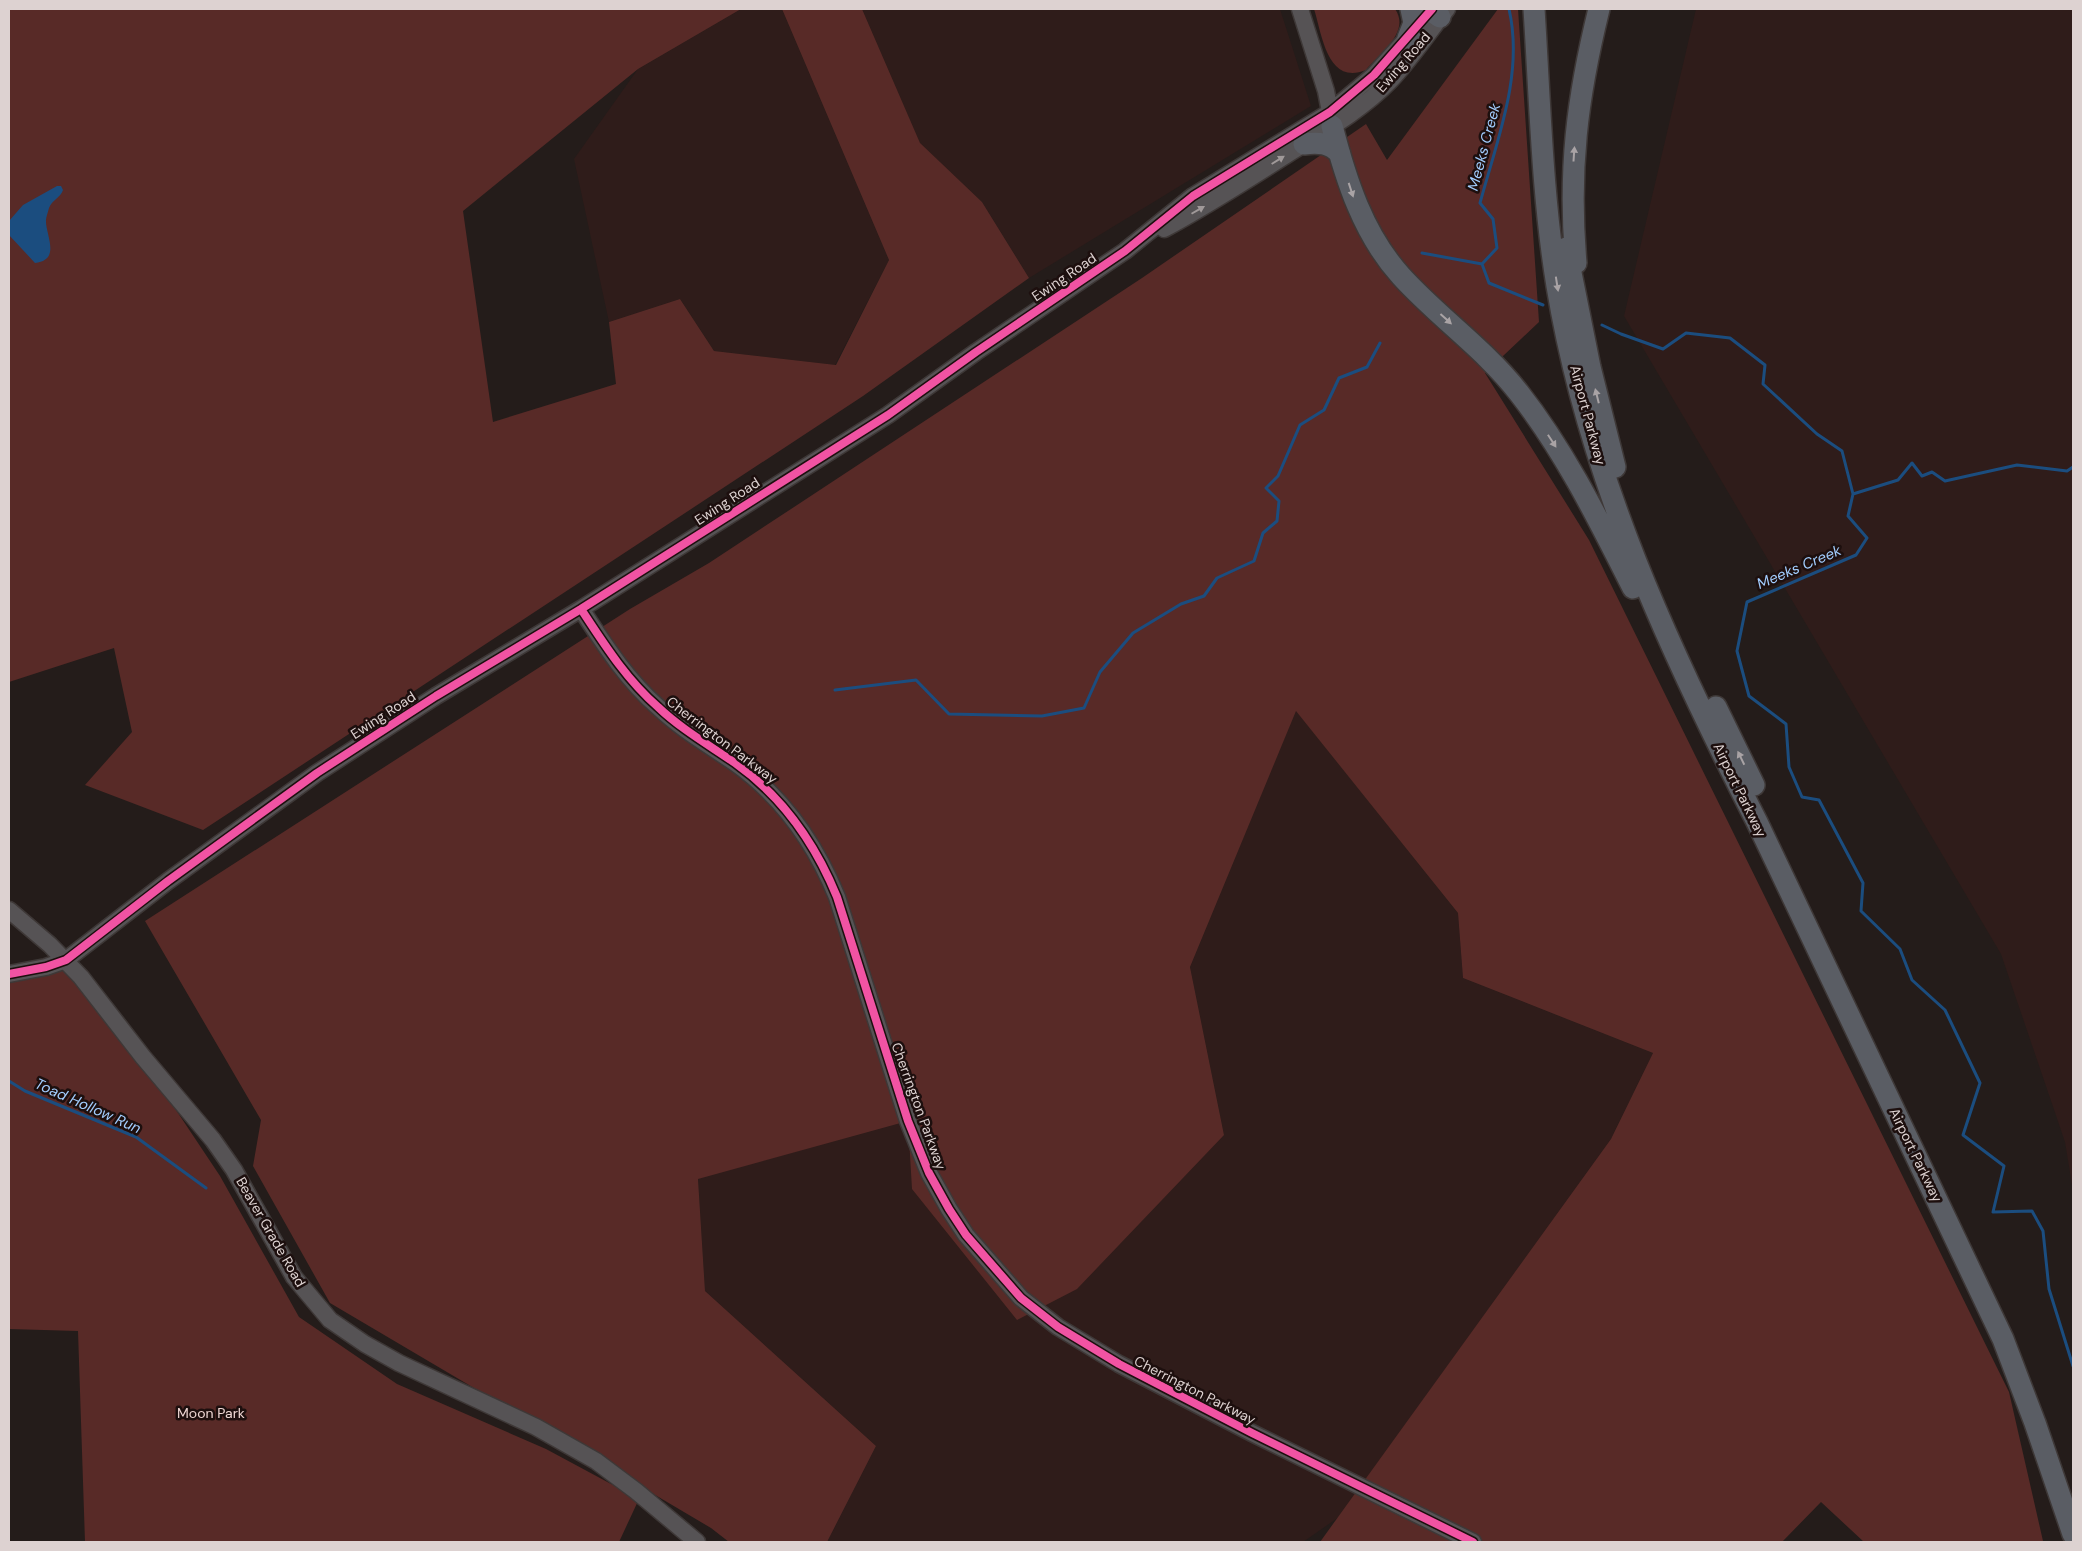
<svg xmlns="http://www.w3.org/2000/svg" width="2082" height="1551" font-family="'DM Sans',sans-serif">
<style>
.built{fill:#2f1c1a}
.green{fill:#582a27}
.water{fill:#1b4d7f}
.lines{fill:none;stroke-linecap:round;stroke-linejoin:round}
.stream{stroke:#1b4d7f;stroke-width:3}
.secondary-casing{stroke:#3e3837;stroke-width:19}
.highway-casing{stroke:#3e3837;stroke-width:24}
.secondary{stroke:#565355;stroke-width:16}
.highway{stroke:#5a5d64;stroke-width:21}
.cycleway-casing{stroke:#1d0f0e;stroke-width:11}
.cycleway{stroke:#f153a3;stroke-width:8}
.oneway{fill:#a9a3a5}
.oneway2{fill:#a09999}
.labels{text-anchor:middle;stroke-width:5;stroke-linejoin:round;paint-order:stroke}
.street-label{font-size:14px;fill:#ddd2d1;stroke:#1d0f0e}
.park-label{font-size:14px;fill:#f0d8d5;stroke:#1d0f0e}
.water-label{font-size:15px;font-style:italic;fill:#a2cdfe;stroke:#1d0f0e}
</style>
<rect width="100%" height="100%" fill="#241c1a"/>
<path class="built" d="M741,9H782L889,260L835,365L714,351L680,299L609,322L574,159L638,69Z
M862,9H1280L1311,106L1029,278L982,202L920,144Z
M1696,9H2073V1191L2065,1142L2001,954L1624,316Z
M1296,710L1458,913L1463,978L1653,1053L1611,1139L1339,1517L1303,1542H827L876,1446L705,1291L698,1178L908,1121L1224,1135L1190,967Z"/>
<path class="green" d="M9,9H741L638,69L463,211L493,422L616,384L609,322L680,299L714,351L836,365L889,260L782,9H862L920,143L982,202L1029,278L863,396L203,830L85,785L132,732L114,648L9,682Z
M1314,9H1395C1411,32 1380,53 1366,70C1327,86 1322,34 1314,9Z
M1498,9H1518L1539,322L1485,373L1589,540L2009,1392L2043,1541L1864,1542L1821,1502L1782,1542H1320L1611,1139L1653,1053L1463,978L1458,913L1296,711L1190,967L1224,1135L1077,1289L1017,1320L912,1189L908,1121L698,1179L705,1291L876,1446L827,1542H729L711,1528L330,1303L253,1166L261,1120L145,921L630,609L709,563L1142,278L1366,124L1387,160Z
M67,970L162,1089L220,1176L299,1317L397,1384L546,1449L639,1499L619,1542H85L78,1331L9,1329V980Z"/>
<path class="water" d="M57,186H61L63,190C61,197 52,200 49,208C48,212 46,217 46,220C45,234 62,260 35,263L9,235V221L23,205Z"/>
<g class="lines">
<path class="stream" d="M1509,9C1524,74 1497,140 1480,203L1493,219L1497,248L1482,264L1489,283L1543,305
M1422,253L1482,264
M1602,325L1621,334L1663,349L1686,333L1730,338L1765,365L1763,384L1817,434L1842,451L1853,494L1848,516L1867,538L1856,555L1747,602L1737,651L1749,696L1786,724L1789,767L1802,797L1819,800L1863,883L1861,911L1900,949L1912,980L1945,1010L1980,1083L1963,1135L2004,1166L1993,1212L2032,1211L2043,1231L2049,1289L2073,1366
M1853,494L1898,480L1912,463L1922,476L1932,472L1945,481L2017,465L2067,471L2073,467
M835,690L916,680L949,714L1042,716L1084,708L1100,672L1133,633L1181,604L1204,596L1217,578L1254,561L1263,533L1277,521L1279,501L1266,488L1278,476L1300,425L1324,410L1339,378L1367,367L1380,343
M9,1081L25,1091L136,1137L206,1188"/>
<defs>
<path id="secondary" d="M1300,9L1326,91L1332,122
M1164,229C1207,206 1247,180 1288,154C1323,132 1361,111 1390,81C1411,59 1428,33 1447,9
M581,609C604,644 626,679 658,707C681,729 709,745 735,763C783,797 815,843 837,897L908,1121L929,1173L949,1209L966,1235L1021,1298L1058,1327L1119,1364L1252,1433L1473,1542
M9,910L50,945L81,977L143,1057L213,1140L234,1170L294,1277L330,1320L365,1344L399,1363L536,1427L596,1461L636,1491L697,1542
M9,974L46,967L66,960L168,881L317,773L436,696L581,609L888,415L976,352L1125,251L1193,196L1330,112L1374,75L1416,28"/>
<path id="highway" d="M1428,9L1440,17
M1534,9C1540,101 1542,195 1557,286C1588,476 1670,652 1757,822L2003,1339L2035,1423L2073,1534
M1408,38L1414,23L1411,9
M1332,126C1346,180 1363,234 1401,276C1438,317 1485,349 1519,393C1566,453 1599,521 1633,588
M1304,144C1319,142 1330,143 1340,154
M1566,248L1590,367L1615,467
M1576,263C1568,171 1577,98 1599,9
M1716,707L1754,785"/>
</defs>
<use href="#secondary" class="secondary-casing"/>
<use href="#highway" class="highway-casing"/>
<use href="#secondary" class="secondary"/>
<use href="#highway" class="highway"/>
<defs>
<path id="cycleway" d="M581,609C604,644 626,679 658,707C681,729 709,745 735,763C783,797 815,843 837,897L908,1121L929,1173L949,1209L966,1235L1021,1298L1058,1327L1119,1364L1252,1433L1473,1542
M9,974L46,967L66,960L168,881L317,773L436,696L581,609L888,415L976,352L1125,251L1193,196L1330,112L1374,75L1432,9"/>
</defs>
<use href="#cycleway" class="cycleway-casing"/>
<use href="#cycleway" class="cycleway"/>
</g>
<defs><path id="oneway-solid" d="M-6-.8H1V-3.2L6.5 0L1 3.2V.8H-6Z" transform="scale(1.25)"/></defs>
<g class="oneway">
<use href="#oneway-solid" transform="translate(1574 154) rotate(-86)"/>
<use href="#oneway-solid" transform="translate(1351 190) rotate(72)"/>
<use href="#oneway-solid" transform="translate(1557 284) rotate(81)"/>
<use href="#oneway-solid" transform="translate(1446 319) rotate(42)"/>
<use href="#oneway-solid" transform="translate(1597 396) rotate(-104)"/>
<use href="#oneway-solid" transform="translate(1552 441) rotate(57)"/>
<use href="#oneway-solid" transform="translate(1741 758) rotate(-116)"/>
</g>
<g class="oneway2">
<use href="#oneway-solid" transform="translate(1278 160) rotate(-32)"/>
<use href="#oneway-solid" transform="translate(1198 210) rotate(-30)"/>
</g>
<g class="labels">
<g class="street-label">
<text transform="translate(1403 62) rotate(-49)" y="5">Ewing Road</text>
<text transform="translate(1064 277) rotate(-34)" y="5">Ewing Road</text>
<text transform="translate(1588 415) rotate(75)" y="5">Airport Parkway</text>
<text transform="translate(727 501) rotate(-33)" y="5">Ewing Road</text>
<text transform="translate(383 715) rotate(-33)" y="5">Ewing Road</text>
<text transform="translate(722 740) rotate(37)" y="5">Cherrington Parkway</text>
<text transform="translate(1740 790) rotate(64)" y="5">Airport Parkway</text>
<text transform="translate(919 1106) rotate(70)" y="5">Cherrington Parkway</text>
<text transform="translate(1916 1155) rotate(64)" y="5">Airport Parkway</text>
<text transform="translate(271 1232) rotate(60)" y="5">Beaver Grade Road</text>
<text transform="translate(1195 1390) rotate(27)" y="5">Cherrington Parkway</text>
</g>
<g class="park-label">
<text x="211" y="1418">Moon Park</text>
</g>
<g class="water-label">
<text transform="translate(1484 147) rotate(-75)" y="5">Meeks Creek</text>
<text transform="translate(1799 567) rotate(-23)" y="5">Meeks Creek</text>
<text transform="translate(88 1106) rotate(24)" y="5">Toad Hollow Run</text>
</g>
</g>
<rect width="2082" height="1551" fill="none" stroke="#ddd2d1" stroke-width="20"/>
</svg>
